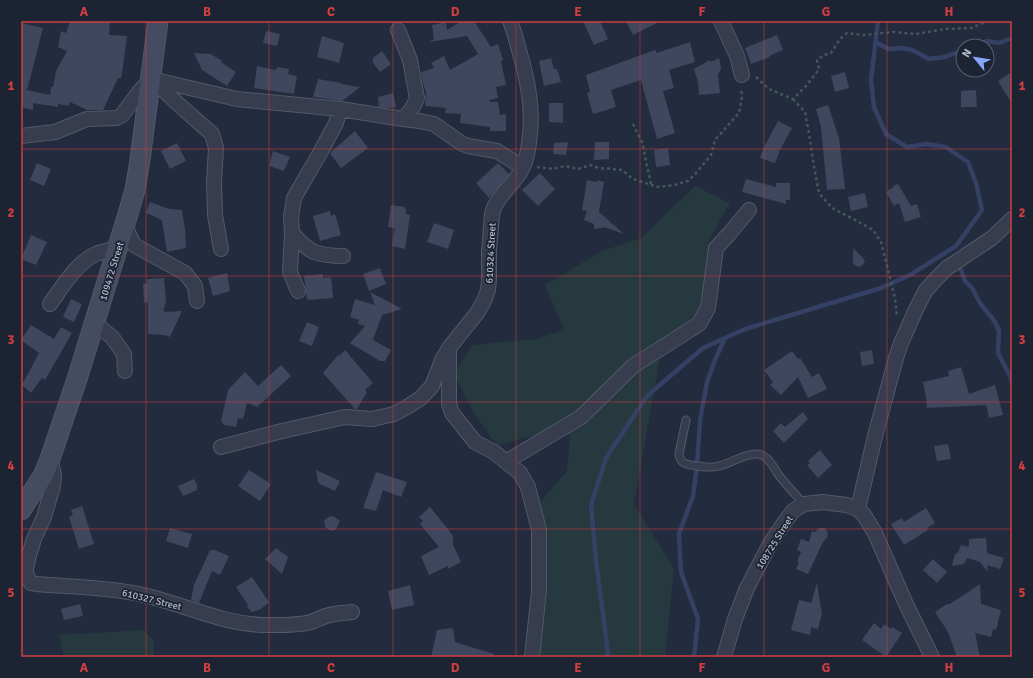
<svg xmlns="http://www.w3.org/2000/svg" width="1033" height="678" font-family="Signika,sans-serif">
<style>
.green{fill:#25393f}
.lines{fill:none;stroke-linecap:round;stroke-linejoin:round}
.stream{stroke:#344164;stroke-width:4.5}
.building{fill:#3f475f}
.lane-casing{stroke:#525969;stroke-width:9}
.street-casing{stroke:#525969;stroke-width:16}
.secondary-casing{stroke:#525969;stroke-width:21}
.path{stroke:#43565c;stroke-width:2.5;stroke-dasharray:3 3;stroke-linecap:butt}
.lane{stroke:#373d4e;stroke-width:7}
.street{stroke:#373d4e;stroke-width:14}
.secondary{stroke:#454c61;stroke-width:19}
.grid{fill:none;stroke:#d13e40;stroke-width:1;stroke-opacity:0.55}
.labels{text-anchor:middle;stroke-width:3.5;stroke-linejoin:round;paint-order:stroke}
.street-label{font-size:10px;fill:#b3b9c9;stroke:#1c2333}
.neatline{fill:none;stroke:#d13e40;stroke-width:1.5}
.grid-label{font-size:13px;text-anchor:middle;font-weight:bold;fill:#d13e40}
</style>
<rect width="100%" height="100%" fill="#232b3e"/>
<path class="green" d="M695,186L730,203L709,240L708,263L700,319L662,346L634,504L674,569L665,657H539V639L541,604L547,560L541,501L567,471L570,435L533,436L497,445L473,412L454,374L472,345L536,339L564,330L545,285L602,251L641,238Z
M144,630L154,641V657H64L59,635Z"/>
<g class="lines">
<path class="stream" d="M876,42L888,49L901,48L912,50L929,59L945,57L963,50
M974,46L987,41L999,43L1012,38
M961,270L965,281L972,288L980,303L995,322L999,331L998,353L1011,378L1012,384
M1012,396V404
M606,657L608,653L596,560L591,505L606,458L647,396L703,348L725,338
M694,657L698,619L681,572L679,534L693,496L697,466L700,420L707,382L715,360L725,338L745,329L881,288L910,275L956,246L982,210L976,183L968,162L946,147L926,144L907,147L886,134L874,107L871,80L878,21"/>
</g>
<path class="building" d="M70,21H110L109,35L127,36L123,66L121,78H118L103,110H87L70,102L69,106L58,104V107L33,103V110L21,107V23L43,28L27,90L50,95L51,87H53L56,71L67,51L58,47L61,31L66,33Z
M462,21H474L491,47L498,44L503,60L501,61L506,85L496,87L498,98L489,100L490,102H498L500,115L506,114V131H490V127L460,123L461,114L445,113L446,108L425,106L426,92L423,83L421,72L434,68L431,63L444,56L450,70L478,54L467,36L429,42L434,39L432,25L446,22L447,30Z
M583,21H600L608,39L594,45Z
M626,21H661L633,35Z
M266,31L280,34L277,46L263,43Z
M777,35L783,50L769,56L770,57L751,64L745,48Z
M322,36L344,43L339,63L317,57Z
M690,42L695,62L669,70L674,88L663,91L675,133L657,139L649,110L641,80L611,90L616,107L593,114L587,93L590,92L586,75L655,50L657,53Z
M382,51L391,64L380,72L373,63V58Z
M194,53L211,54L222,61L221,62L236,72L227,86L202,70Z
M551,58L554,69H557L561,82L544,86L539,61Z
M719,58L721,68L718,75L720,93L699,95L698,82L694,69L710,60L711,62Z
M257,66L276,70L277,67L289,69L288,74L297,76L294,94L254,88Z
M845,72L849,88L835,92L831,76Z
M1012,72V104L998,81Z
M318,79L341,83V84L360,87L342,101L313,97Z
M976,90L977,107H961V91Z
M393,93L396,107L389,108L379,107L378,97Z
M549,103H563V123L549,122Z
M828,105L839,138L845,189L827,190L821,127L816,109Z
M778,121L792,128L780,150L775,163L760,158L764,147Z
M355,131L368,148L341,168L330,153Z
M568,142L566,155L553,154L554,143Z
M595,142H609V159L594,160Z
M177,143L186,161L170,169L161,151Z
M668,148L670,165L656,167L654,150Z
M273,151L290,157L284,171L269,166Z
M37,163L51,169L44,186L30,180Z
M498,163L509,174L489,198L476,183Z
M540,173L555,189L538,206L522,190Z
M746,179L776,187V183H790V200H786V204L742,192Z
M587,180L597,182V180L604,182L599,212L624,234L604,227L603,228L594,229V224L584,220L587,211L582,210Z
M898,184L911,206L917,204L921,217L905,222L899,203L894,206L886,192L894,187L893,186Z
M865,193L868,207L851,211L848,197Z
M150,202L169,209L182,210L185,229L186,248L167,252L162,220L146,213Z
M391,205L405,207L406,214L410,215L405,249L392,246L395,228L388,227Z
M330,211L331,216L335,214L341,235L320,241L313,216Z
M434,223L454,230L448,249L427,242Z
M31,235L47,242L36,265L21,259Z
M853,248L863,258L865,261L863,265L860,267L856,266L853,263Z
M380,268L386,284L369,291L363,274Z
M227,273L230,291L213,296L208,278Z
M323,274V278L331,277L333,298L307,300L304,276Z
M164,278L166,300L164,309L161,310H164V312L182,311L170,337L165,335L148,334V302L144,303L143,284L147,283V279Z
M370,292L402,309L382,315L373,340L391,350L385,361H380L350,343L365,326L358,324L359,320L350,317L355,299L375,305Z
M71,299L82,304L74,322L63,317Z
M307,322L319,327L312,346L299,341Z
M31,325L54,339L61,327L72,333L45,380L42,378L31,393L22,385L39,353L21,340Z
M345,350L373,383L365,390L367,392L357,409H355L323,373L339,354V356Z
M872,350L874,364L862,366L860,352Z
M792,351L798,359L800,358L812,377L819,373L827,389L808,398L798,377L781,395L770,385L773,382L764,370Z
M281,365L291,376L257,407L247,403L243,419L238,418L236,427L224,425L221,421L228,390L245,372L258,386Z
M961,367L969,394L995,385L1003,415L989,418L986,405L927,408L926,398L923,382L949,376L948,371Z
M803,412L808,419L784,443L773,431L781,423L785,427Z
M948,444L951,459L937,461L934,446Z
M820,450L832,465L818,478L807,465L810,463L808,461Z
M249,470L271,484L260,501L238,486Z
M316,470L340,481L335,491L318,483Z
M376,472L407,482L401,497L383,490L376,511L363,508Z
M194,479L197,485V490L183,496L178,486Z
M82,506L94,544L79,549L69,517L73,515L71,510Z
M430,507L451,533L453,536V545L461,562L448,569V566L429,575L421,556L439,547L420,524L423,521L419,517Z
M926,508L935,523L927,528L928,530L904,545L891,524L902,518L904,522Z
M333,516L340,521L336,529L331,531L325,527L324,521L328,517Z
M170,528L192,534L188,548L166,541Z
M819,528H825L828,533L827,538L823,542L808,574L796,569L799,562L797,561L801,552L797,550L801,539L809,542L812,531L815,532Z
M986,538L987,553L1004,558L1000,569L987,565L988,572L980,562L967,558L964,564L952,566L955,554L958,553L961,545L969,547V539Z
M276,548L288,557L282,574L265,559Z
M210,550H215L229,556L220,575L212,571L199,603L191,600L194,585Z
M933,559L947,572L937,583L923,570Z
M252,577L269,602L261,609L252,612L247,607L248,605L236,587Z
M817,583L822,614L818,629L811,627L810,635L791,630L799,600L811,603Z
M980,584L981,604L1001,610L996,630L993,629L991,637L975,633L980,657H957L948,632L935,612L947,604H950Z
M410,585L414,605L392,610L388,591Z
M80,604L83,616L64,620L61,609Z
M874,623L881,629L884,624L891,629L892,627L902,633L886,657L862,640Z
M453,628L455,642L494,654L493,657H431L437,630Z"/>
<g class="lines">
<defs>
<path id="lane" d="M686,420L679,454C680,462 684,464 691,465C700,466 709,469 719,466C730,464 745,453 757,454C760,454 762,455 765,457C771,461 774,468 778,474C786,485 795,494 804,504"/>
<path id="street" d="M721,21L737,56L742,75
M398,30L410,60L417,98C414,107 409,113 403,119
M151,79L237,99L340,109L403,119L420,121L434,124L461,143L468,146L497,151L516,163L525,162
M152,79L177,103L212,134L216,148L214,183L215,215L221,249
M21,136L55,132L87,119L117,118L122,115L139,92L151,79
M125,226L134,245L185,273L195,286L197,301
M292,233C298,240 306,248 314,252C323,255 334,256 343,256
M298,291L290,272L292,233L291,217L294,198L320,153L336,123L340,109
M50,304C63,286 76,263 96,254C103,251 111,250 118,248
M94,323L112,337L124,354L125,371
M449,351V404L452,413L475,442L494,452L520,473L528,487L539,530V591L532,657
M221,447L282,431L345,417L372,419L394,414L407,407L421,398L432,386L443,358L449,348L477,313L484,301L488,290L489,280V252L492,214C496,196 514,185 522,169C526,161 528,152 529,143C534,111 528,81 519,50C516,40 514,30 510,21
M50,459L54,475L53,486L44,517L34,539L29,555L26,569V573L29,580L31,583L36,584C71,587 105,587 139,594C181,603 219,623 262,625C278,625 296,626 311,622C319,619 326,615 334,614C340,613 346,613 352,612
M507,462L509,460L581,417L633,366L699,324L708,308L716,248L729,234L749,210
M858,509L875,436L896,358L901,343L917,307L926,290L937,278L947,268L992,238L1012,219
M724,657L735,619L747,588L771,542L784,523L793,511L804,504L823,502L846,505L858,509L864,515L875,533L905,602L932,657"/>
<path id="secondary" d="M21,510L43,476L50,459L77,379L128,214L135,190L140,160L158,21"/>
</defs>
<use href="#lane" class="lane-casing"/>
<use href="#street" class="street-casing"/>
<use href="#secondary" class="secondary-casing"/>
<path class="path" d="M756,77L769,89L793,99L807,85L819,69L817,60L824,55L831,53L840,39L847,33L863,35L894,32L916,34L945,29L972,28L987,21
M793,99L805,112L810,139L814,166L819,193L832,208L857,221L873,230L881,242L895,298L897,316
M633,124L642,142L644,150L646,162L649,174L651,184
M537,167L553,169L565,166L578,169L590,165L599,168L612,169L622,170L633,179L658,187L675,185L688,181L696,173L711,155L715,140L739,113L742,97L741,88"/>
<use href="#lane" class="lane"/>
<use href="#street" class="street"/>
<use href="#secondary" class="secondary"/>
</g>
<path class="grid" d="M146,21V657M269,21V657M393,21V657M516,21V657M640,21V657M764,21V657M887,21V657M21,149H1012M21,276H1012M21,402H1012M21,529H1012"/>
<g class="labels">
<g class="street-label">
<text transform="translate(490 253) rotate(-87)" y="4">610324 Street</text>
<text transform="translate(111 271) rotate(-73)" y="4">109472 Street</text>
<text transform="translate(774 542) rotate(-58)" y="4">108725 Street</text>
<text transform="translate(152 599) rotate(14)" y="4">610327 Street</text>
</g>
</g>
<rect width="1033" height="678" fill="none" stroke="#1c2333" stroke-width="44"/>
<g transform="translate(975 58) rotate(300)"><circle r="19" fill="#1c2333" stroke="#585f6f"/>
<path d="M0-3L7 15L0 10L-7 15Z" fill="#85a4fc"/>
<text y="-6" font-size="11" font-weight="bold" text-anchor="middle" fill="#b3b9c9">N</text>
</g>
<rect x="22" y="22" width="989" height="634" class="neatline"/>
<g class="grid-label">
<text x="84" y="16">A</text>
<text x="207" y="16">B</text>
<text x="331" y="16">C</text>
<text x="455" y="16">D</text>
<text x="578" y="16">E</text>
<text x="702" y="16">F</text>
<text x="826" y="16">G</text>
<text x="949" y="16">H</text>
<text x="11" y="90">1</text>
<text x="1022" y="90">1</text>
<text x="11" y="217">2</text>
<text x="1022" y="217">2</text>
<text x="11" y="344">3</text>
<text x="1022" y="344">3</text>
<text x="11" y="470">4</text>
<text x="1022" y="470">4</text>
<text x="11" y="597">5</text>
<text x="1022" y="597">5</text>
<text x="84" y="672">A</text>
<text x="207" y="672">B</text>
<text x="331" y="672">C</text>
<text x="455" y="672">D</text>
<text x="578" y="672">E</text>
<text x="702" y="672">F</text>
<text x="826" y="672">G</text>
<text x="949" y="672">H</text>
</g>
</svg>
